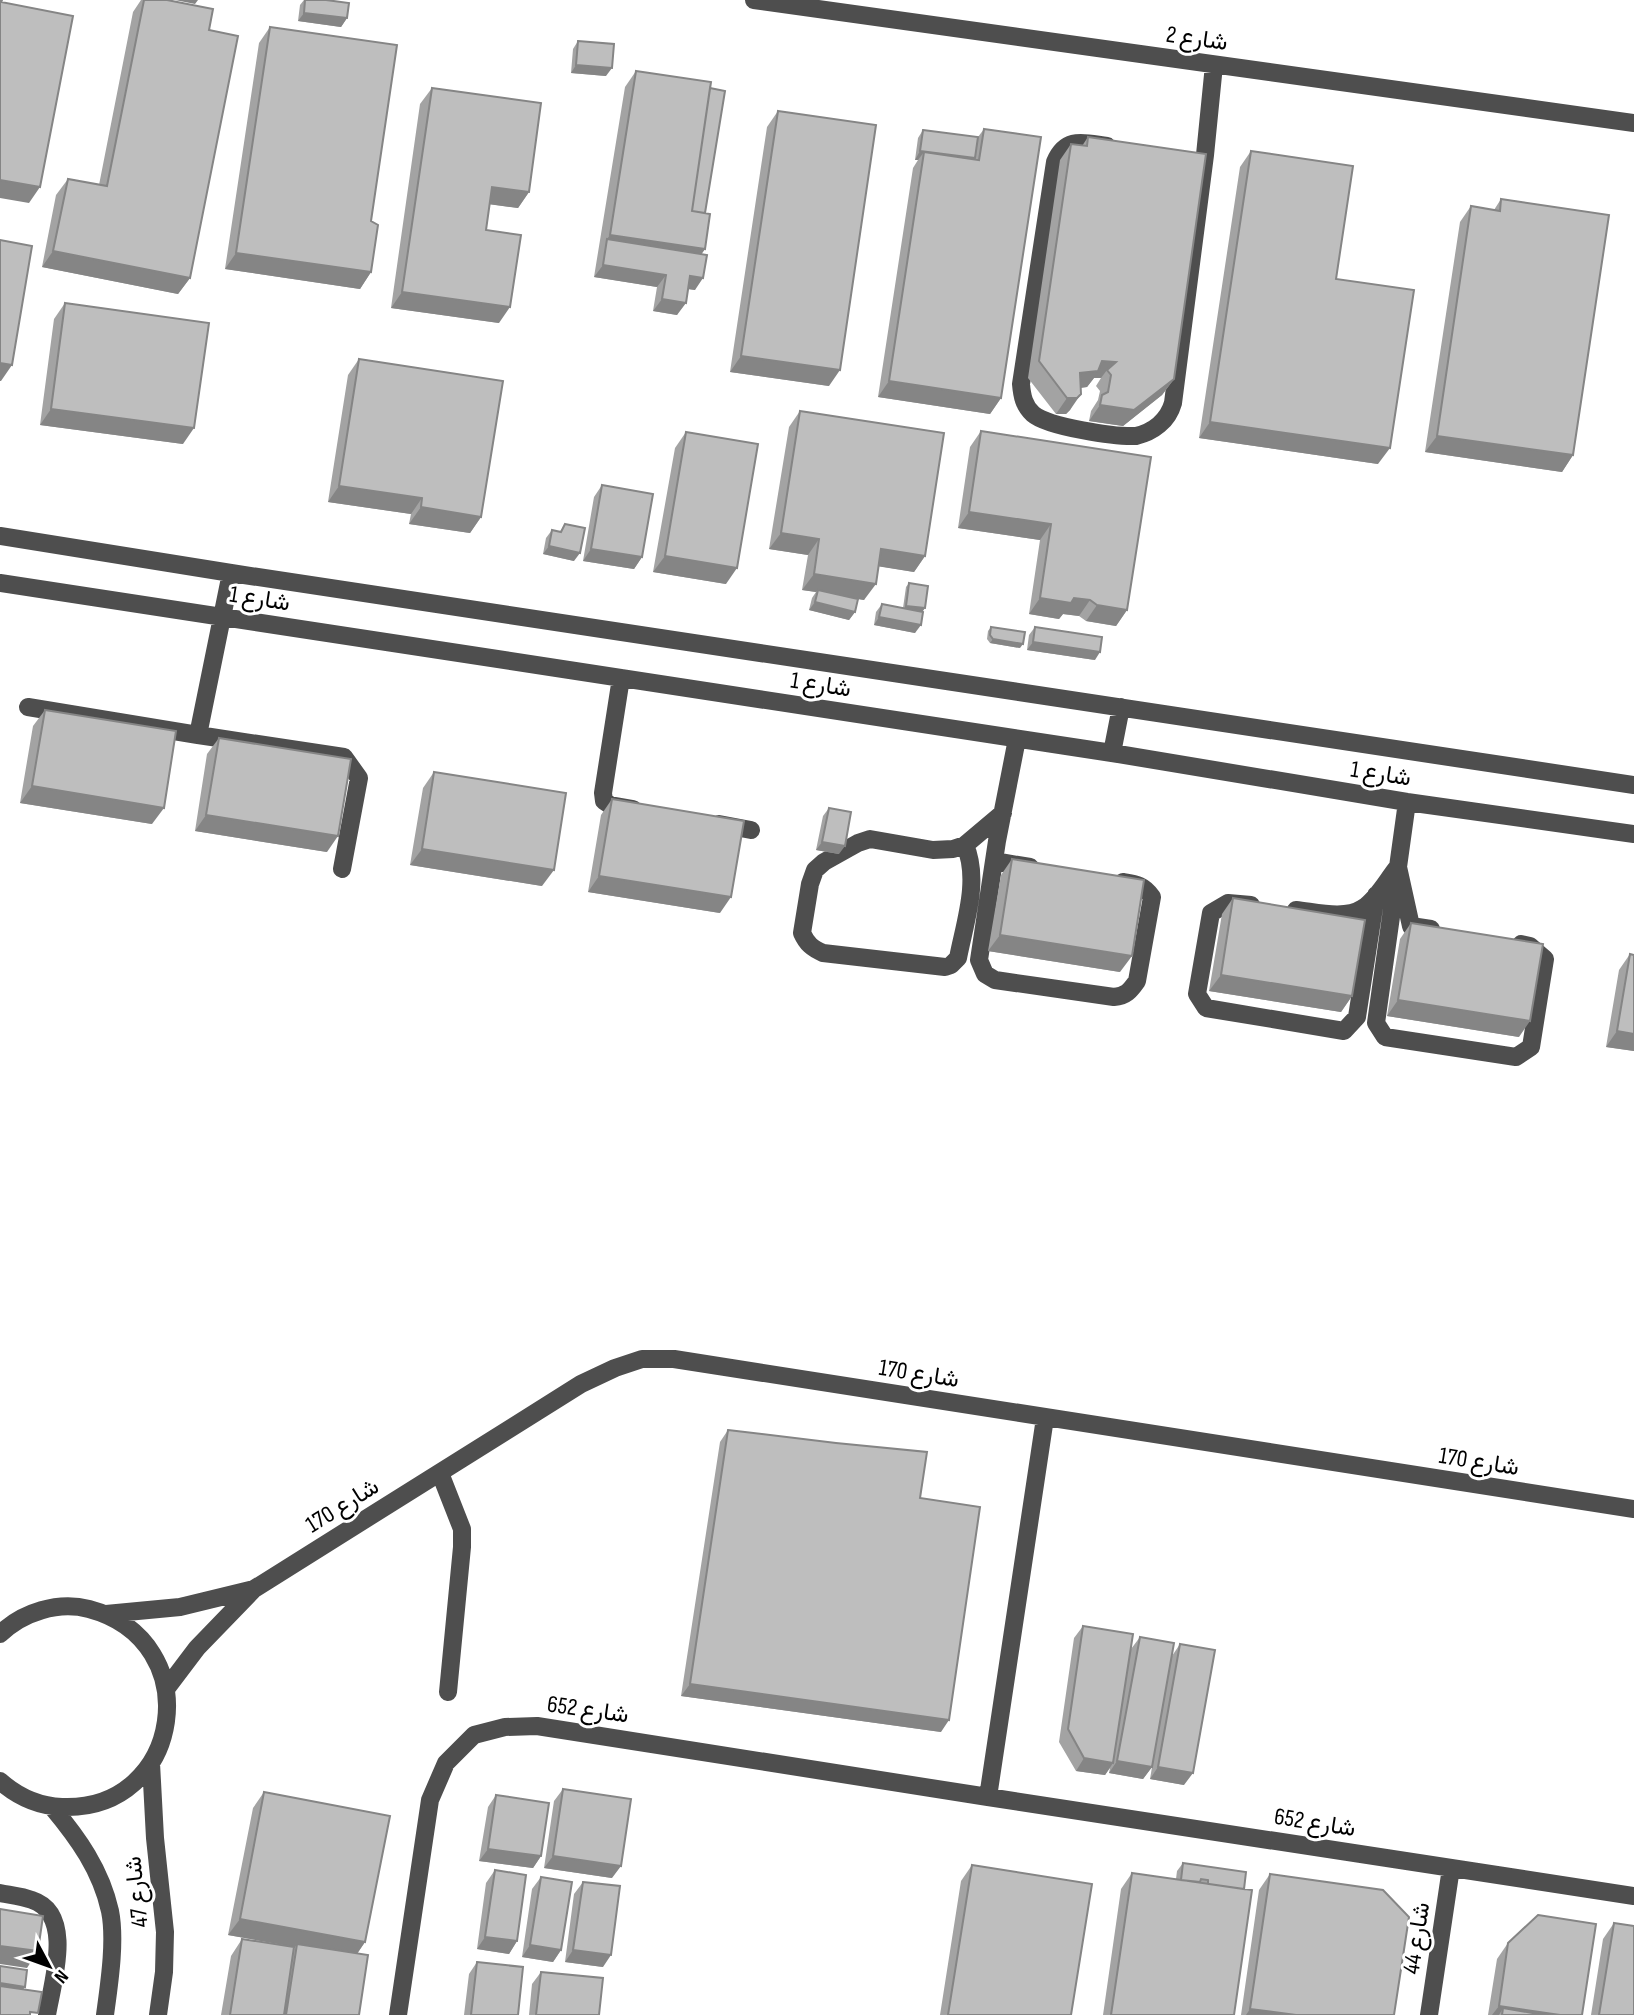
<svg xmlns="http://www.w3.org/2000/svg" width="1634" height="2015" font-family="'Sofia Sans Condensed',Vazirmatn,sans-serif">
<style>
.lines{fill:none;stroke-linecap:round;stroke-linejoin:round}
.minor{stroke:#4e4e4e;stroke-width:18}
.wall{fill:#a3a3a3}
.shaded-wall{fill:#858585}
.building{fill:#bebebe;stroke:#858585;stroke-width:2}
.labels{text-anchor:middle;stroke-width:6;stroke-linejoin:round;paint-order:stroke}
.street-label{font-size:24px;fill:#000;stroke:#fff}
</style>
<rect width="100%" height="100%" fill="#fff"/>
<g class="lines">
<path class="minor" d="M754,0L1634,123
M1107,146C1084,143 1066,136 1055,162L1021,384C1022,396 1024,406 1033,414C1048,427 1116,437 1136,436C1153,432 1168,421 1173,403L1205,155L1214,65
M0,536L231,573L1634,785
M0,583L1112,753L1407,802L1634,834
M621,678L603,793L604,801L610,805L633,809
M28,707L198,735L231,573
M198,735L344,757L359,778L342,869
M1017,739L997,841L979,960L985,974L995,980L1114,997C1126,996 1130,991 1137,981L1152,897C1144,885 1136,884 1123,882
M1112,753L1121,707
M1407,802L1398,867L1411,926L1431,929
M719,824L751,830
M965,845C980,880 965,922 958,958L951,965L945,967L823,953C812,948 807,944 802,933L810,884L815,870L824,862L858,843L870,839L933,850L953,849L965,845L1003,813
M994,861L1030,867
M1398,867L1376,1023L1385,1037L1516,1057L1531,1047L1545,959L1530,946L1521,944
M1251,905L1228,903L1211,913L1197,994L1206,1008L1344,1031L1357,1017L1376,895
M1296,910C1316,912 1345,920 1363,908C1376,900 1386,882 1396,869
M440,1473L462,1529V1547L448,1692
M106,1614L180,1607L254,1589
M0,1634C23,1612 58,1601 89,1609C209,1641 183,1812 62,1807C38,1806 18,1797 0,1781
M166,1689L197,1648L254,1589L581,1384L615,1368L642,1359H674L1634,1509
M151,1763L155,1838L165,1932L164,1972L158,2015
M988,1797L1045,1418
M52,1807C78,1838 101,1870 110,1911C116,1941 109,1985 105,2015
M0,1893C10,1895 22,1896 32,1900C75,1914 52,1984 47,2015
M398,2015L430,1800L446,1763L474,1735L505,1727L537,1726L988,1797L1634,1896
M1429,2015L1451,1868"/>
</g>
<path class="wall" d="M141,0H167L209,30L190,278L178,294L42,267L56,195L68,179L99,185L133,12Z
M304,0H326L347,18L341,27L298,21L300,5Z
M270,27L371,221V272L360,289L225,269L259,43Z
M578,41L606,76L571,73L573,49Z
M636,71L710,89L705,213V249L701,254L695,290L688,289L677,315L653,311L657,287L594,277L625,87Z
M432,88L529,192L518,208L489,204L486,230L499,323L391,308L420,104Z
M778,111L829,386L730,372L767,127Z
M984,129L1001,398L990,414L878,397L913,168L918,160H915L918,138L923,130L978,137Z
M1088,137L1174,379L1162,395L1123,426L1089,421L1091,411L1098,400L1100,391L1096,386L1101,378H1094L1087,387L1081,388L1070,410L1066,414H1056L1028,378L1060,160L1071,144L1082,146Z
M1251,151L1336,279L1378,464L1199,438L1240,167Z
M1501,199L1573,455L1562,472L1425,452L1460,222L1471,206L1494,210Z
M65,303L183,444L40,425L54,319Z
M359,359L481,517L470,533L409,524L411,514L328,502L348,375Z
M800,411L925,556L914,572L878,566L864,600L854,598L855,612L849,620L809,610L812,598L816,592L802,590L808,555L769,549L789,427Z
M981,431L1127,610L1116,626L1086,621L1079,616L1063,614L1059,619L1029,614L1040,540L958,528L970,447Z
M686,432L726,584L653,572L675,448Z
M602,485L642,557L634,569L583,561L594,497Z
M565,524L574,561L543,554L546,538L552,530L560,532Z
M909,583L925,608L922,612L915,633L874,625L876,612L882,604L903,608L906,587Z
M991,627L1020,648L990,643L987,639L988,631Z
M1035,627L1095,660L1027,650L1029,635Z
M45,710L152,824L20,803L33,726Z
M219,738L327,852L195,831L207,754Z
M434,772L542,886L410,865L423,788Z
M612,799L720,913L588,892L601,815Z
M829,808L839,854L816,850L823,816Z
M1012,859L1120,972L988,951L1001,875Z
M1233,898L1352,996L1341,1012L1209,991L1222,914Z
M1411,923L1519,1037L1387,1016L1400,939Z
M1630,954L1634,955V1051L1606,1047L1619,970Z
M728,1430L920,1498L941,1732L681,1696L720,1442Z
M1083,1626L1127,1671L1131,1649L1140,1637L1172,1656L1180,1644L1184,1785L1150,1779L1152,1767L1143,1779L1109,1773L1110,1768L1105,1775L1076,1771L1059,1742L1074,1638Z
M563,1789L612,1878L544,1868L554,1801Z
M264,1792L365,1942L357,1954L359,2015H221L231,1956L242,1939L294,1949L295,1947L228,1935L253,1808Z
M496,1795L541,1856L533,1868L479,1861L488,1807Z
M1183,1863L1244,1889L1234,2015H1103L1121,1889L1132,1873L1176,1879L1177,1871Z
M972,1865L1071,2015H940L961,1881Z
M495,1870L517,1941L509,1954L477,1949L486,1883Z
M1270,1874L1394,2015H1241L1259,1890Z
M541,1877L561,1950L553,1962L522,1957L532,1889Z
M583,1882L603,1967L565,1962L574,1894Z
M1614,1923L1634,2015H1591L1603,1939Z
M1508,1943L1582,2015H1488L1497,1959Z
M477,1962L518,2015H464L469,1974Z
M541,1972L599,2015H529L532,1984Z"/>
<path class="shaded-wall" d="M175,0H198L195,4Z
M304,13L347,18L341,27L298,21Z
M576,65L612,68L606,76L571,73Z
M920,151L975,158L924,152L918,160H915Z
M0,180L40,187L29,203L0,198Z
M492,187L529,192L518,208L480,203Z
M610,235L705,249L694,265L607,239Z
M53,251L190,278L178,294L42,267Z
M236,253L371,272L360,289L225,269Z
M603,265L666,275L657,287L594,277Z
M690,276L703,278L695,290L681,288Z
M402,292L510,307L499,323L391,308Z
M662,299L686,303L677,315L653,311Z
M741,356L840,370L829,386L730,372Z
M1102,361L1116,362L1107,370L1101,378H1094L1087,387L1068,389L1080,373Z
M0,363L12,365L1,381H0Z
M1174,379L1162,395L1123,426L1089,421L1100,405Z
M889,381L1001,398L990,414L878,397Z
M1081,394L1070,410L1066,414H1056L1067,398Z
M51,409L194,428L183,444L40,425Z
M1210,422L1390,448L1378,464L1199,438Z
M1437,436L1573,455L1562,472L1425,452Z
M339,486L422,498L411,514L328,502Z
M421,507L481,517L470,533L409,524Z
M969,512L1051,524L1040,540L958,528Z
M781,533L819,539L808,555L769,549Z
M549,546L580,553L574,561L543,554Z
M591,549L642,557L634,569L583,561Z
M881,549L925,556L914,572L870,565Z
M665,556L737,568L726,584L653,572Z
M814,574L876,584L864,600L817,593L818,590L816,592L802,590Z
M1040,598H1074L1090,600L1079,616L1063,614L1059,619L1029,614Z
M815,602L855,612L849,620L809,610Z
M1097,605L1127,610L1116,626L1086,621Z
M906,606L925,608L922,612L903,610Z
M879,617L921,625L915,633L874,625Z
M993,639L1023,644L1020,648L990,643Z
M1033,642L1100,652L1095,660L1027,650Z
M32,786L164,808L152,824L20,803Z
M206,815L338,836L327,852L195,831Z
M822,842L845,846L839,854L816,850Z
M422,849L554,870L542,886L410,865Z
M599,876L731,897L720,913L588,892Z
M1000,935L1132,956L1120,972L988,951Z
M1221,975L1352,996L1341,1012L1209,991Z
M1398,1000L1530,1021L1519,1037L1387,1016Z
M1617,1031L1634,1034V1051L1606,1047Z
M690,1684L949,1720L941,1732L681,1696Z
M1084,1758L1113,1763L1105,1775L1076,1771Z
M1117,1761L1152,1767L1143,1779L1109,1773Z
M1158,1767L1193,1773L1184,1785L1150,1779Z
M488,1849L541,1856L533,1868L479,1861Z
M553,1856L621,1866L612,1878L544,1868Z
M240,1919L365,1942L354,1958L297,1944L295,1947L228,1935Z
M485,1937L517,1941L509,1954L477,1949Z
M530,1945L561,1950L553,1962L522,1957Z
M0,1946L38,1951L27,1968L0,1964Z
M573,1950L611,1955L603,1967L565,1962Z
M0,1983L25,1987L19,1995L0,1992Z
M1499,2006L1560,2015H1502L1503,2008L1499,2015H1492Z
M1250,2009L1296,2015H1246Z"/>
<path class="building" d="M0,0H2L1,2L73,16L40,187L0,180Z
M144,0H167L213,9L209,30L238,36L190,278L53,251L68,179L107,186Z
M305,0H326L349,3L347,18L304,13Z
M270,27L397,45L371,221L378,225L371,272L236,253Z
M578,41L614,44L612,68L576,65Z
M636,71L711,82L692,211L710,214L705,249L610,235Z
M432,88L541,103L529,192L492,187L486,230L521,235L510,307L402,292Z
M710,88L725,91L705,213L692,211Z
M778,111L876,125L840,370L741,356Z
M984,129L1041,137L1001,398L889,381L924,152L979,160Z
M923,130L978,137L975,158L920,151Z
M1088,137L1206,154L1174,379L1134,410L1100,405L1102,395L1108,392L1111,375L1107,370L1116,362L1102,361L1098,371L1080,373L1081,394L1077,398H1067L1039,361L1071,144L1087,146Z
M1251,151L1353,166L1336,279L1414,290L1390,448L1210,422Z
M1501,199L1609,215L1573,455L1437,436L1471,206L1500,211Z
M607,239L707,255L703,278L690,276L686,303L662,299L666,275L603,265Z
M0,240L32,246L12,365L0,363Z
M65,303L209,323L194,428L51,409Z
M359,359L503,381L481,517L421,507L422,498L339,486Z
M800,411L944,433L925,556L881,549L876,584L814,574L819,539L781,533Z
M981,431L1151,457L1127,610L1097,605L1090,600L1074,598L1071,603L1040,598L1051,524L969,512Z
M686,432L758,444L737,568L665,556Z
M602,485L653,494L642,557L591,549Z
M565,524L585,528L580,553L549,546L552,530L561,532Z
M909,583L928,586L925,608L906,606Z
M818,590L858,599L855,612L815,602Z
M882,604L923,612L921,625L879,617Z
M991,627L1025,632L1023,644L993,639L990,635Z
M1035,627L1102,637L1100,652L1033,642Z
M45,710L176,731L164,808L32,786Z
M219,738L351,759L338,836L206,815Z
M434,772L566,793L554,870L422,849Z
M612,799L744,821L731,897L599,876Z
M829,808L851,812L845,846L822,842Z
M1012,859L1144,880L1132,956L1000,935Z
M1233,898L1365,920L1352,996L1221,975Z
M1411,923L1543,944L1530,1021L1398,1000Z
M1630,954L1634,955V1034L1617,1031Z
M728,1430L836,1443L927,1452L920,1498L980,1507L949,1720L690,1684Z
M1083,1626L1133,1634L1113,1763L1084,1758L1068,1729Z
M1140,1637L1174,1643L1152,1767L1117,1761Z
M1180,1644L1215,1650L1193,1773L1158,1767Z
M563,1789L631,1799L621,1866L553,1856Z
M264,1792L390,1816L365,1942L240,1919Z
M496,1795L549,1803L541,1856L488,1849Z
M1183,1863L1246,1872L1244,1889L1208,1884V1880L1201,1879L1200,1882L1181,1880Z
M972,1865L1092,1884L1071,2015H948Z
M495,1870L526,1875L517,1941L485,1937Z
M1132,1873L1252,1890L1234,2015H1111Z
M1270,1874L1383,1890L1409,1917L1394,2015H1296L1250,2009Z
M541,1877L572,1882L561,1950L530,1945Z
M583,1882L620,1886L611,1955L573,1950Z
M0,1909L43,1916L38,1951L0,1946Z
M1538,1915L1596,1924L1582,2015H1560L1499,2006L1508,1943Z
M1614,1923L1634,1926V2015H1599Z
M242,1939L294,1947L284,2015H230Z
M297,1944L368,1955L359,2015H286Z
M477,1962L523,1967L518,2015H471Z
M0,1966L27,1970L25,1987L0,1983Z
M541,1972L603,1978L599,2015H536Z
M0,1986L42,1992L38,2013L30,2012V2015H0Z
M1503,2008L1544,2015H1502Z"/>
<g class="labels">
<g class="street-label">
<text transform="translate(1197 38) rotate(8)" y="8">شارع 2</text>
<text transform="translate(260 598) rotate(9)" y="8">شارع 1</text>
<text transform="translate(821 684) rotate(9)" y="8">شارع 1</text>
<text transform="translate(1381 773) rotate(9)" y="8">شارع 1</text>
<text transform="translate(919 1373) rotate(9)" y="8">شارع 170</text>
<text transform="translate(1479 1461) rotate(9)" y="8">شارع 170</text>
<text transform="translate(342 1505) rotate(-32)" y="8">شارع 170</text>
<text transform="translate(588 1709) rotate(8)" y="8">شارع 652</text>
<text transform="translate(1315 1822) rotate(9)" y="8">شارع 652</text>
<text transform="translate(136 1892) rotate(-96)" y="8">شارع 47</text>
<text transform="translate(1416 1938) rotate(-81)" y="8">شارع 44</text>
</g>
</g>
<g transform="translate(49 1966) rotate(131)" stroke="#ffffff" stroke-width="5" paint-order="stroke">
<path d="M0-5L12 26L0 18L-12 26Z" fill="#000000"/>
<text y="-10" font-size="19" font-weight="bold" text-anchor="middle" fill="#000000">N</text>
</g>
</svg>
